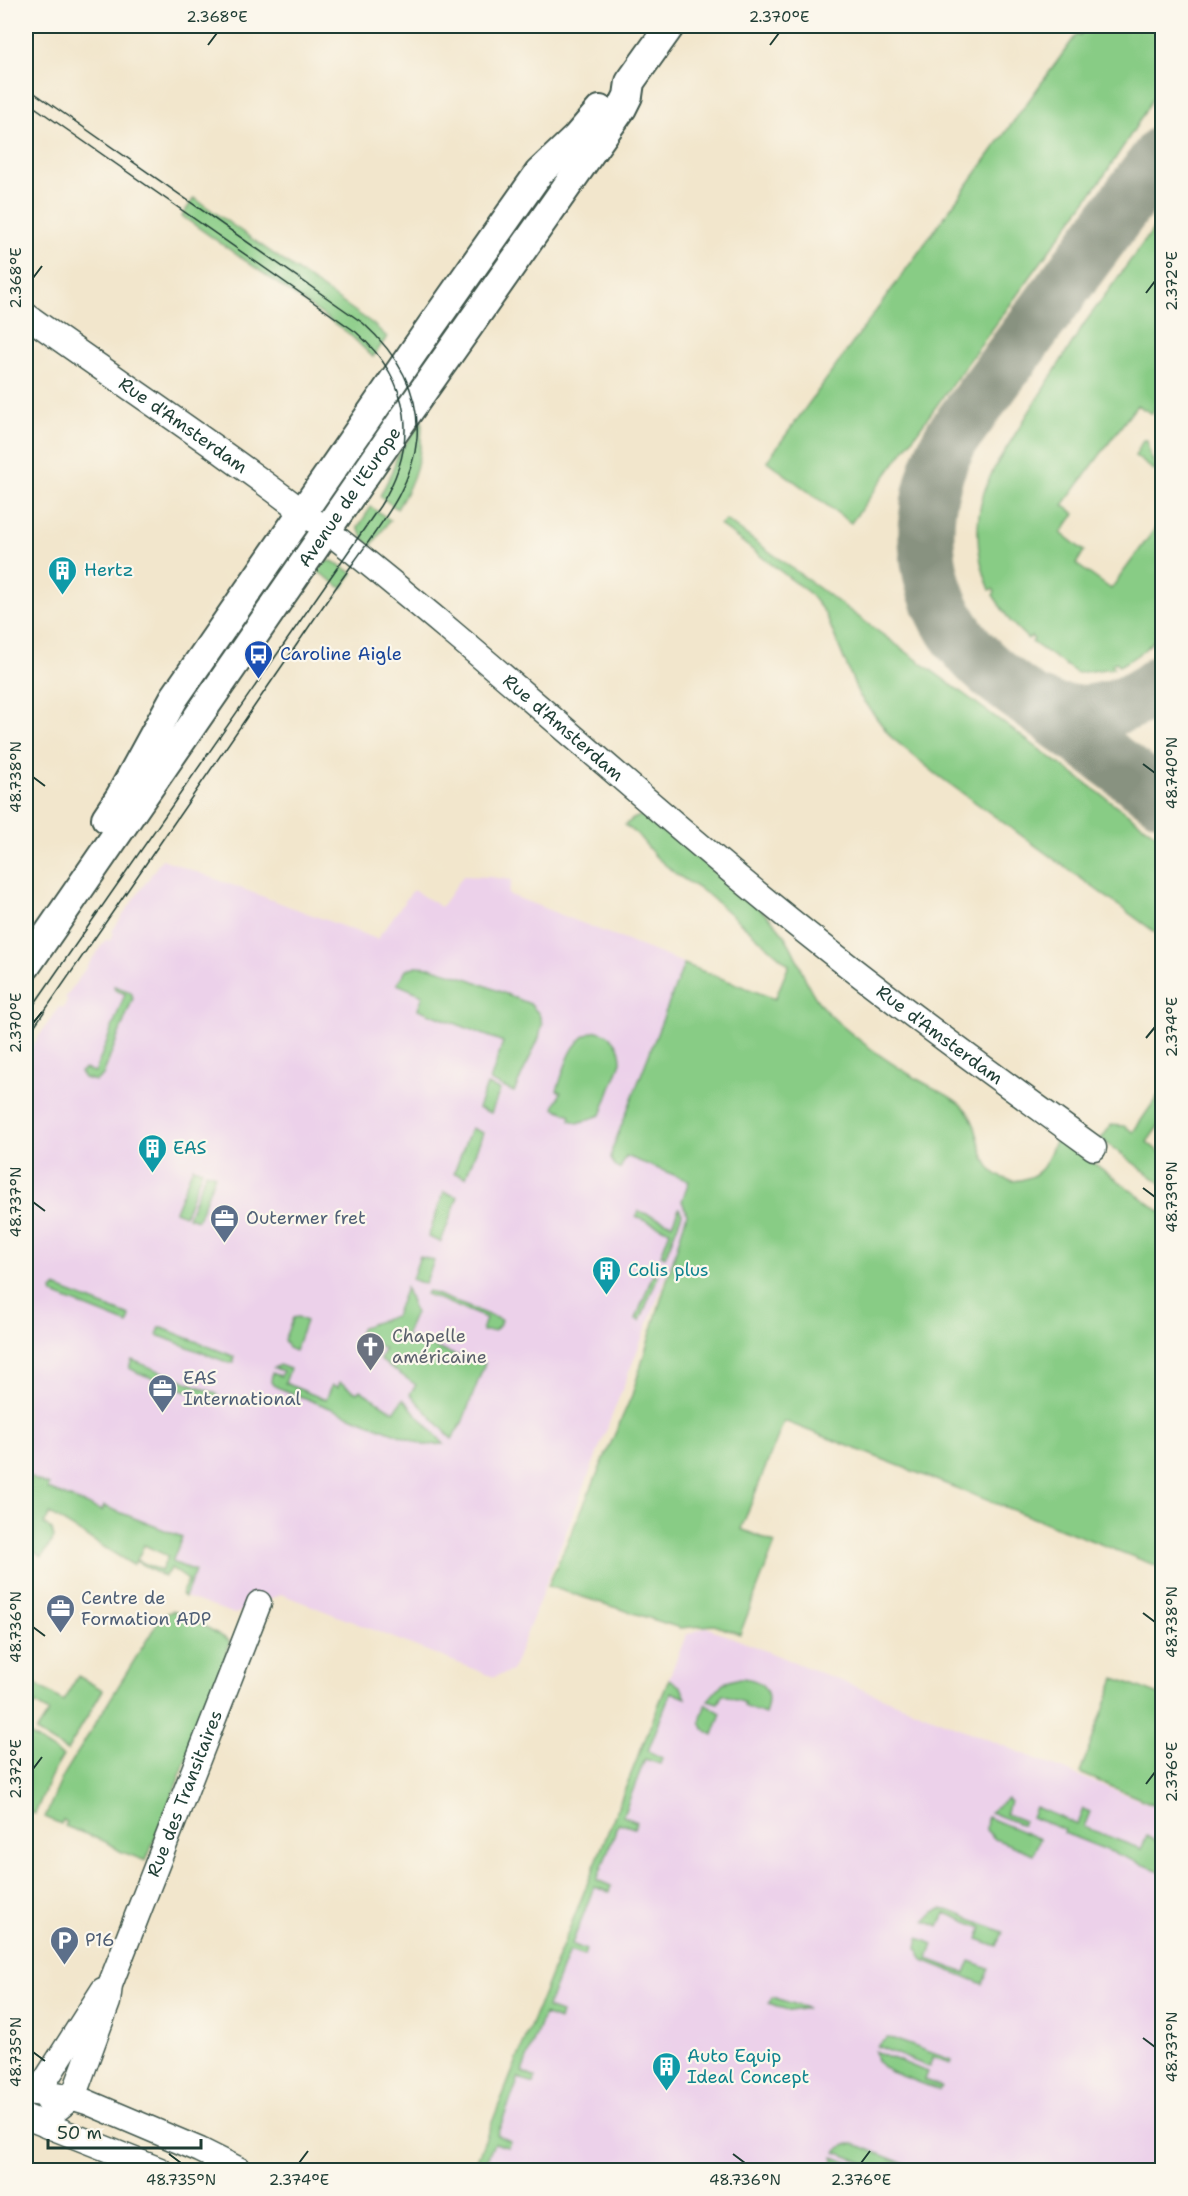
<svg xmlns="http://www.w3.org/2000/svg" width="1188" height="2196" font-family="'Shantell Sans',sans-serif">
<style>
.built{fill:#ecd1ea}
.grass{fill:#88cc85;stroke:#54845c;stroke-width:1.5;fill-rule:evenodd}
.lines{fill:none;stroke-linecap:round;stroke-linejoin:round}
.taxiway{stroke:#889280;stroke-width:56}
.minor-casing{stroke:#3f564b;stroke-width:27}
.tertiary-casing{stroke:#3f564b;stroke-width:32}
.minor{stroke:#fff;stroke-width:24}
.tertiary{stroke:#fff;stroke-width:28}
.tram{stroke:#1f3d34;stroke-width:1.5}
.ticks{fill:none;stroke:#1f3d34;stroke-width:2}
.labels{text-anchor:middle;stroke-width:4.5;stroke-linejoin:round;paint-order:stroke}
.street-label{font-size:18px;fill:#1f3d34;stroke:#fbf7ec}
.culture-label{font-size:18px;fill:#0d838f;stroke:#fbf7ec;text-anchor:start}
.transit-label{font-size:18px;fill:#164399;stroke:#fbf7ec;text-anchor:start}
.service-label{font-size:18px;fill:#4e5e75;stroke:#fbf7ec;text-anchor:start}
.worship-label{font-size:18px;fill:#5b616d;stroke:#fbf7ec;text-anchor:start}
.neatline{fill:none;stroke:#1f3d34;stroke-width:2}
.ticks-label{font-size:15px;text-anchor:middle;fill:#1f3d34}
</style>
<rect width="100%" height="100%" fill="#fbf7ec"/>
<filter id="ink" filterUnits="userSpaceOnUse"><feTurbulence type="fractalNoise" baseFrequency=".0167" numOctaves="2"/><feDisplacementMap in="SourceGraphic" scale="12" xChannelSelector="R" yChannelSelector="G"/><feConvolveMatrix kernelMatrix="1 2 1 2 8 2 1 2 1" color-interpolation-filters="sRGB"/></filter>
<filter id="wash" filterUnits="userSpaceOnUse"><feTurbulence type="fractalNoise" baseFrequency=".008" numOctaves="4" result="noise"/><feDisplacementMap in="SourceGraphic" scale="24" xChannelSelector="R" yChannelSelector="G"/><feGaussianBlur stdDeviation="1.35" result="paint"/><feColorMatrix in="noise" values="0 0 0 0 0 0 0 0 0 0 0 0 0 0 0 0 0 1.4 0 .05"/><feComposite in="paint" operator="in"/></filter>
<g filter="url(#wash)">
<rect width="100%" height="100%" fill="#f2e6cc"/>
<path class="built" d="M162,859L377,939L413,890L441,907L463,876L490,877L512,880L508,894L775,999L512,1671L494,1677L281,1594L235,1614L185,1597L195,1571L172,1562L182,1538L104,1507L102,1511L48,1489V1485L26,1476V1055L59,1007L63,1008L68,1000L65,998L106,939L109,941L114,933L112,931Z
M706,1627L1162,1809V2170H473L686,1635Z"/>
<path class="grass" d="M1086,26H1162V83L1135,128L1106,173L851,523L767,461L1077,34L1080,35Z
M194,198L373,324L387,337L373,357L348,333L182,216Z
M1162,217V394L1152,414L1137,405L1063,505L1075,514L1061,533L1084,551L1076,564L1111,589L1162,519C1163,536 1166,622 1161,630C1151,647 1136,657 1119,666L1117,662L1112,664L1114,668L1077,673L1032,642L1034,639L1031,636L1028,639L1010,621L993,595L995,592L993,589L990,590C972,548 974,504 996,465L1084,324Z
M422,420C422,455 416,479 397,509L380,496L392,472L397,456Z
M1143,440H1147L1149,452L1157,469L1155,471L1135,456Z
M371,507L390,520L371,546L365,541L358,527Z
M726,520L1162,839V937L936,774L891,737L859,695L825,613L809,593L720,525Z
M332,561L353,573L342,588L316,570L323,562Z
M642,815L650,817C679,841 708,866 737,891C750,902 767,913 778,927C800,953 803,989 828,1013C851,1035 884,1059 912,1076C929,1087 953,1095 966,1110C984,1132 975,1172 1009,1180C1015,1182 1022,1180 1027,1178C1049,1171 1047,1153 1058,1137L1162,1213V1568L784,1421L741,1529L775,1543L740,1634L714,1625L680,1628L548,1586L632,1395L687,1214L682,1201L689,1181L626,1156L620,1169L616,1167L611,1159L612,1150L684,964L775,999L789,965L706,893L677,875L656,857L637,834L625,825L633,819Z
M416,966L430,967L472,980L530,1004L539,1014L542,1024L539,1038L514,1092L490,1081L503,1042L418,1009L423,995L397,984L406,970Z
M114,986L131,992L133,998L103,1075L96,1081L84,1078L80,1072L85,1069L95,1072L125,994L115,990Z
M597,1031C613,1034 621,1046 621,1062L601,1115L578,1123L570,1120L571,1115L554,1108L561,1092L557,1090C565,1069 570,1036 597,1031Z
M487,1085L500,1090L491,1113L478,1108Z
M1162,1090V1121L1147,1142L1162,1154V1184L1101,1139L1111,1125L1124,1126L1133,1132Z
M471,1128L483,1133L466,1177L454,1173Z
M193,1167L202,1170L185,1215L175,1211Z
M206,1172L215,1175L198,1220L188,1217Z
M444,1192L458,1197L441,1242L428,1237Z
M679,1208L682,1214L665,1257L661,1255L670,1231L636,1217L639,1211L672,1224Z
M420,1256L434,1261L425,1284L412,1279Z
M653,1274L658,1276L640,1321L636,1319Z
M55,1287L130,1316L128,1324L53,1294L52,1290Z
M406,1288L415,1313L405,1336L470,1361L471,1358L485,1363L462,1423L452,1439L410,1394L416,1385L380,1360L384,1349L373,1342L362,1343L357,1339L362,1327L395,1316Z
M428,1291L501,1320L499,1326L494,1331H482L486,1318L426,1294Z
M298,1317L306,1321L295,1351L288,1348L284,1340L293,1318Z
M160,1327L230,1355L234,1357V1362L229,1363L157,1335Z
M132,1360L217,1394L219,1399L214,1401L139,1373L129,1368Z
M279,1365L290,1369L285,1383L326,1400L332,1385L338,1387L340,1382L357,1393L360,1390L391,1410L395,1411L403,1399L444,1444L424,1445L279,1388L273,1385L271,1382L272,1373L281,1376L283,1371L274,1368Z
M26,1476L49,1485L48,1489L102,1511L104,1506L182,1537L172,1562L195,1571L185,1597L181,1594L188,1580L171,1568L164,1577L136,1561L133,1565L50,1514L44,1524L52,1530L54,1538L42,1557L26,1547ZM144,1545L168,1556L161,1571L137,1560Z
M172,1611L186,1615L230,1641L223,1667L146,1861L120,1851L106,1842L65,1826L67,1822L63,1820L61,1824L45,1817L63,1776L156,1625L166,1614Z
M78,1676L103,1690L67,1751L36,1732L49,1712L34,1703L26,1718V1678L63,1701Z
M740,1678C764,1679 773,1691 765,1714L744,1706L745,1703L723,1694L718,1703L708,1700L723,1683Z
M1115,1678L1162,1696V1808L1080,1773Z
M669,1679L681,1687L686,1698L671,1692L648,1751L662,1758L660,1764L645,1759L623,1816L637,1822L634,1828L619,1823L597,1880L611,1886L609,1892L594,1887L572,1944L586,1950L584,1956L569,1951L547,2008L561,2013L559,2020L544,2014L522,2072L536,2078L533,2084L519,2078L497,2135L510,2141L508,2147L494,2143L483,2170H473Z
M706,1704L721,1713L713,1735C695,1726 700,1720 706,1704Z
M26,1733L63,1756L51,1776L35,1814L26,1810Z
M1007,1799L1010,1802L1006,1814L1024,1821L1022,1825L990,1812Z
M1035,1807L1077,1824L1083,1809L1090,1812L1084,1827L1141,1849L1147,1836L1162,1845V1872L1064,1833L1065,1830L1031,1817Z
M987,1817L1040,1839L1033,1854L995,1839L986,1830Z
M941,1909L951,1911L1003,1932L997,1946L978,1939L982,1928L945,1913L939,1927L925,1921L934,1912Z
M919,1938L933,1944L928,1959L965,1973L970,1961L989,1968L983,1984L923,1960L917,1948Z
M772,1997L807,2008L790,2011L769,2003Z
M887,2038L894,2039L951,2060L950,2063L933,2057L929,2067L877,2046Z
M875,2051L927,2072L924,2080L941,2086L939,2090L889,2071L877,2062Z
M845,2144H855L909,2166L908,2170L891,2165L888,2170H883L836,2152Z
M833,2157L870,2170H838L833,2164Z"/>
<g class="lines">
<path class="taxiway" d="M1162,154L952,437C914,505 917,591 970,651C992,676 1021,694 1048,714C1086,742 1124,770 1162,798
M1033,703C1040,705 1048,709 1055,711C1091,718 1135,705 1162,682"/>
</g>
</g>
<g filter="url(#ink)">
<g class="lines">
<defs>
<g id="minor">
<path id="s1" d="M26,315C125,386 228,453 325,529C479,649 622,783 773,906C877,991 986,1070 1094,1148"/>
<path d="M26,2092L71,2097L87,2102L200,2150L240,2170"/>
<path d="M50,2104C45,2096 41,2090 45,2081L103,1990"/>
<path d="M26,2117L160,2170"/>
<path id="s2" d="M47,2126L54,2112L64,2104L76,2089L108,2002L110,1985L259,1603"/>
</g>
<g id="tertiary">
<path d="M106,818L120,797L174,698L432,325L539,173L576,138L600,110"/>
<path id="s3" d="M26,966L404,418L622,108L628,96L630,82L670,26"/>
</g>
</defs>
<use href="#minor" class="minor-casing"/>
<use href="#tertiary" class="tertiary-casing"/>
<use href="#minor" class="minor"/>
<use href="#tertiary" class="tertiary"/>
<path class="tram" d="M26,87L363,323C396,353 420,392 417,438C413,486 380,525 354,562C336,587 319,612 302,637C210,771 118,904 26,1038
M26,101L356,332C412,382 420,443 380,506L26,1016"/>
</g>
</g>
<path class="ticks" d="M208,45L217,33M770,45L779,33M33,278L42,266M1146,293L1155,281M1143,764L1155,773M33,777L45,786M33,1023L42,1012M1146,1038L1155,1027M1143,1188L1155,1197M33,1202L45,1211M1143,1613L1155,1622M33,1627L45,1636M33,1769L42,1757M1146,1784L1155,1772M1143,2038L1155,2047M33,2052L45,2061M169,2154L181,2163M733,2154L745,2163M299,2163L308,2151M861,2163L870,2151"/>
<defs>
<symbol id="building-pin" viewBox="-11 -11 22 30"><path d="M0 17L-7.5 6A9.5 9.5 0 1 1 7.5 6Z" fill="#0f9aa8" stroke="#fbf7ec"/><path d="M-4-6H4V6H1V3H-1V6H-4ZM-2.5-4.3h1.7v1.8h-1.7ZM.8-4.3h1.7v1.8H.8ZM-2.5-1h1.7V.8h-1.7ZM.8-1h1.7V.8H.8Z" fill="#fff"/></symbol>
<symbol id="bus-pin" viewBox="-11 -11 22 30"><path d="M0 17L-7.5 6A9.5 9.5 0 1 1 7.5 6Z" fill="#1a4fb4" stroke="#fbf7ec"/><path d="M-5-6H5V4H4V6H2V4H-2V6H-4V4H-5ZM-3.5-4V0h7V-4ZM-3.5 1.2v1.5H-2V1.2ZM2 1.2v1.5H3.5V1.2Z" fill="#fff"/></symbol>
<symbol id="office-pin" viewBox="-11 -11 22 30"><path d="M0 17L-7.5 6A9.5 9.5 0 1 1 7.5 6Z" fill="#5c6f8a" stroke="#fbf7ec"/><path d="M-6-3h4V-5.5h4V-3h4V5H-6ZM-1-4.5V-3h2v-1.5ZM-6 0V1H6V0Z" fill="#fff"/></symbol>
<symbol id="church-pin" viewBox="-11 -11 22 30"><path d="M0 17L-7.5 6A9.5 9.5 0 1 1 7.5 6Z" fill="#6b7280" stroke="#fbf7ec"/><path d="M-1.2-6h2.4v3.5h3.3v2.4h-3.3V6h-2.4V-.1h-3.3v-2.4h3.3Z" fill="#fff"/></symbol>
<symbol id="parking-pin" viewBox="-11 -11 22 30"><path d="M0 17L-7.5 6A9.5 9.5 0 1 1 7.5 6Z" fill="#5c6f8a" stroke="#fbf7ec"/><path d="M-3.5-5.5H1a3.5 3.5 0 0 1 0 7H-1V5.5H-3.5ZM-1-3.4V-.6H.8a1.4 1.4 0 0 0 0-2.8Z" fill="#fff"/></symbol>
</defs>
<g fill-rule="evenodd">
<use href="#building-pin" x="46" y="554" width="33" height="45"/>
<use href="#bus-pin" x="242" y="638" width="33" height="45"/>
<use href="#building-pin" x="136" y="1132" width="33" height="45"/>
<use href="#office-pin" x="208" y="1202" width="33" height="45"/>
<use href="#building-pin" x="590" y="1254" width="33" height="45"/>
<use href="#church-pin" x="354" y="1330" width="33" height="45"/>
<use href="#office-pin" x="146" y="1372" width="33" height="45"/>
<use href="#office-pin" x="44" y="1592" width="33" height="45"/>
<use href="#parking-pin" x="48" y="1924" width="33" height="45"/>
<use href="#building-pin" x="650" y="2050" width="33" height="45"/>
</g>
<g class="labels">
<g class="street-label">
<text dy="6" stroke="none"><textPath href="#s1" startOffset="192">Rue d'Amsterdam</textPath></text>
<text dy="6" stroke="none"><textPath href="#s3" startOffset="570">Avenue de l'Europe</textPath></text>
<text dy="6" stroke="none"><textPath href="#s1" startOffset="678">Rue d'Amsterdam</textPath></text>
<text dy="6" stroke="none"><textPath href="#s1" startOffset="1164">Rue d'Amsterdam</textPath></text>
<text dy="6" stroke="none"><textPath href="#s2" startOffset="363">Rue des Transitaires</textPath></text>
</g>
<g class="culture-label">
<text x="84" y="576">Hertz</text>
<text x="173" y="1154">EAS</text>
<text x="628" y="1276">Colis plus</text>
<text x="687" y="2062">Auto Equip<tspan x="687" dy="21">Ideal Concept</tspan></text>
</g>
<g class="transit-label">
<text x="280" y="660">Caroline Aigle</text>
</g>
<g class="service-label">
<text x="246" y="1224">Outermer fret</text>
<text x="183" y="1384">EAS<tspan x="183" dy="21">International</tspan></text>
<text x="81" y="1604">Centre de<tspan x="81" dy="21">Formation ADP</tspan></text>
<text x="85" y="1946">P16</text>
</g>
<g class="worship-label">
<text x="392" y="1342">Chapelle<tspan x="392" dy="21">américaine</tspan></text>
</g>
</g>
<rect width="1188" height="2196" fill="none" stroke="#fbf7ec" stroke-width="66"/>
<path d="M48 2139v9h153v-9" fill="none" stroke="#1f3d34" stroke-width="3"/>
<text x="57" y="2139" font-size="18" fill="#1f3d34" stroke="#fbf7ec" stroke-width="4.5" paint-order="stroke">50 m</text>
<rect x="33" y="33" width="1122" height="2130" class="neatline"/>
<g class="ticks-label">
<text x="217" y="22">2.368°E</text>
<text x="779" y="22">2.370°E</text>
<text transform="translate(16 278) rotate(-90)" y="5">2.368°E</text>
<text transform="translate(1172 281) rotate(-90)" y="5">2.372°E</text>
<text transform="translate(1172 773) rotate(-90)" y="5">48.740°N</text>
<text transform="translate(16 777) rotate(-90)" y="5">48.738°N</text>
<text transform="translate(16 1023) rotate(-90)" y="5">2.370°E</text>
<text transform="translate(1172 1027) rotate(-90)" y="5">2.374°E</text>
<text transform="translate(1172 1197) rotate(-90)" y="5">48.739°N</text>
<text transform="translate(16 1202) rotate(-90)" y="5">48.737°N</text>
<text transform="translate(1172 1622) rotate(-90)" y="5">48.738°N</text>
<text transform="translate(16 1627) rotate(-90)" y="5">48.736°N</text>
<text transform="translate(16 1769) rotate(-90)" y="5">2.372°E</text>
<text transform="translate(1172 1772) rotate(-90)" y="5">2.376°E</text>
<text transform="translate(1172 2047) rotate(-90)" y="5">48.737°N</text>
<text transform="translate(16 2052) rotate(-90)" y="5">48.735°N</text>
<text x="181" y="2185">48.735°N</text>
<text x="299" y="2185">2.374°E</text>
<text x="745" y="2185">48.736°N</text>
<text x="861" y="2185">2.376°E</text>
</g>
</svg>
